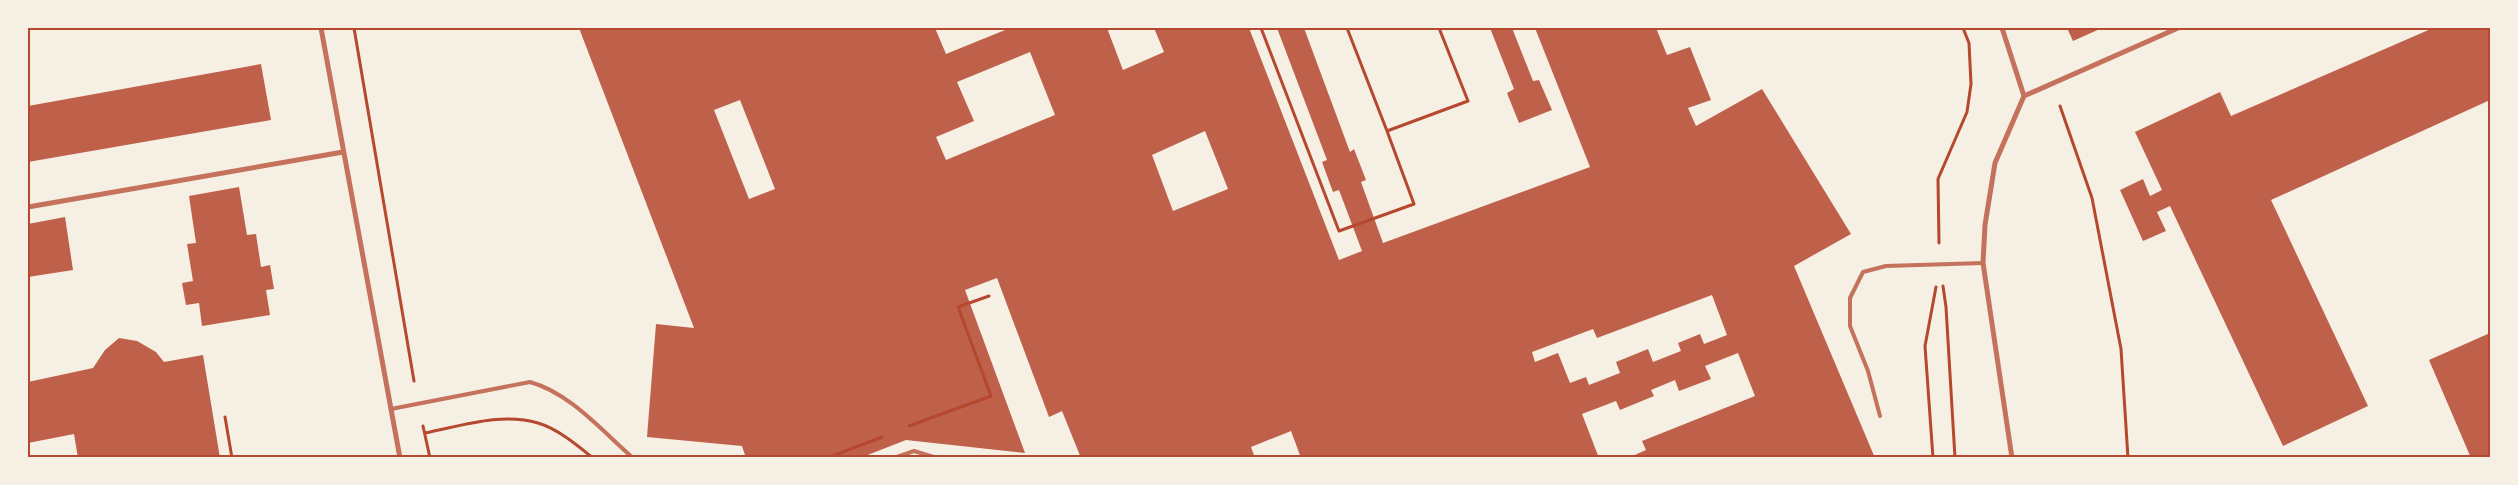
<svg xmlns="http://www.w3.org/2000/svg" width="2518" height="485" font-family="Jost,sans-serif">
<style>
.building{fill:#bf614a;fill-rule:evenodd}
.lines{fill:none;stroke-linecap:round;stroke-linejoin:round}
.path{stroke:#b5482f;stroke-width:3}
.service{stroke:#c5725c;stroke-width:4}
.minor{stroke:#c5725c;stroke-width:5}
.neatline{fill:none;stroke:#b5482f;stroke-width:2}
</style>
<rect width="100%" height="100%" fill="#f6efe4"/>
<path class="building" d="M579,28H891L892,29L935,28L946,54L1010,28H1107L1123,70L1164,52L1154,28H1249L1339,260L1362,251L1339,190L1333,192L1322,162L1327,160L1277,28H1304L1350,152L1354,149L1366,180L1361,182L1383,243L1590,167L1535,28H1656L1667,55L1690,47L1711,100L1688,108L1696,126L1762,89L1851,234L1794,266L1875,458H1628L1646,450L1642,441L1755,396L1738,353L1705,366L1711,379L1679,391L1675,380L1651,390L1654,396L1620,410L1616,401L1582,414L1599,458H1301L1291,431L1251,447L1255,458H1081L1062,411L1049,417L997,278L965,290L1025,453L906,440L860,458H746L742,446L647,437L656,324L694,328ZM1030,52L1055,115L946,160L936,137L974,121L957,82ZM740,100L775,189L749,199L714,110ZM1205,131L1228,189L1173,211L1152,155ZM1712,295L1727,335L1704,344L1700,334L1678,343L1681,351L1653,362L1648,349L1616,362L1620,373L1589,385L1586,377L1570,383L1558,353L1535,362L1532,352L1593,329L1597,338Z
M1490,28H1512L1533,81L1539,80L1552,110L1519,123L1507,93L1514,89Z
M2067,28H2102L2073,41Z
M2433,28H2490V100L2271,200L2368,406L2283,446L2170,206L2157,212L2166,231L2143,241L2120,190L2143,179L2150,196L2162,190L2135,132L2220,92L2231,116Z
M261,64L271,120L28,162V106Z
M239,187L247,235L256,234L261,267L270,265L274,289L266,290L270,315L202,326L199,303L186,305L182,283L193,281L187,244L196,243L189,196Z
M65,217L73,270L28,277V224Z
M2490,333V458H2471L2429,360Z
M119,338L137,341L156,352L164,362L203,355L220,458H78L74,434L28,443V382L93,368L105,350Z"/>
<g class="lines">
<path class="path" d="M354,28L414,381
M1261,28L1339,231L1414,204L1387,131
M1347,28L1387,131L1468,101L1439,28
M2060,106L2092,198L2121,349L2128,458
M1939,243L1938,179L1967,112L1971,84L1969,43L1963,28
M1943,286L1946,307L1955,458
M225,417L232,458
M423,426L430,458
M909,426L991,396L958,307L989,296
M425,433C461,426 502,412 538,423C558,429 577,445 593,458
M827,458L882,437
M1933,458L1925,346L1936,287"/>
<path class="service" d="M391,409L530,382C570,393 602,431 633,458
M1880,416L1868,371L1850,326V298L1863,272L1886,266L1983,263
M894,458L914,451L937,458"/>
<path class="minor" d="M321,28L400,458
M2002,28L2024,96L1995,163L1985,225L1983,263L2012,458
M2024,96L2178,28
M28,207L343,152"/>
</g>
<rect width="2518" height="485" fill="none" stroke="#f6efe4" stroke-width="58"/>
<rect x="29" y="29" width="2460" height="427" class="neatline"/>
</svg>
